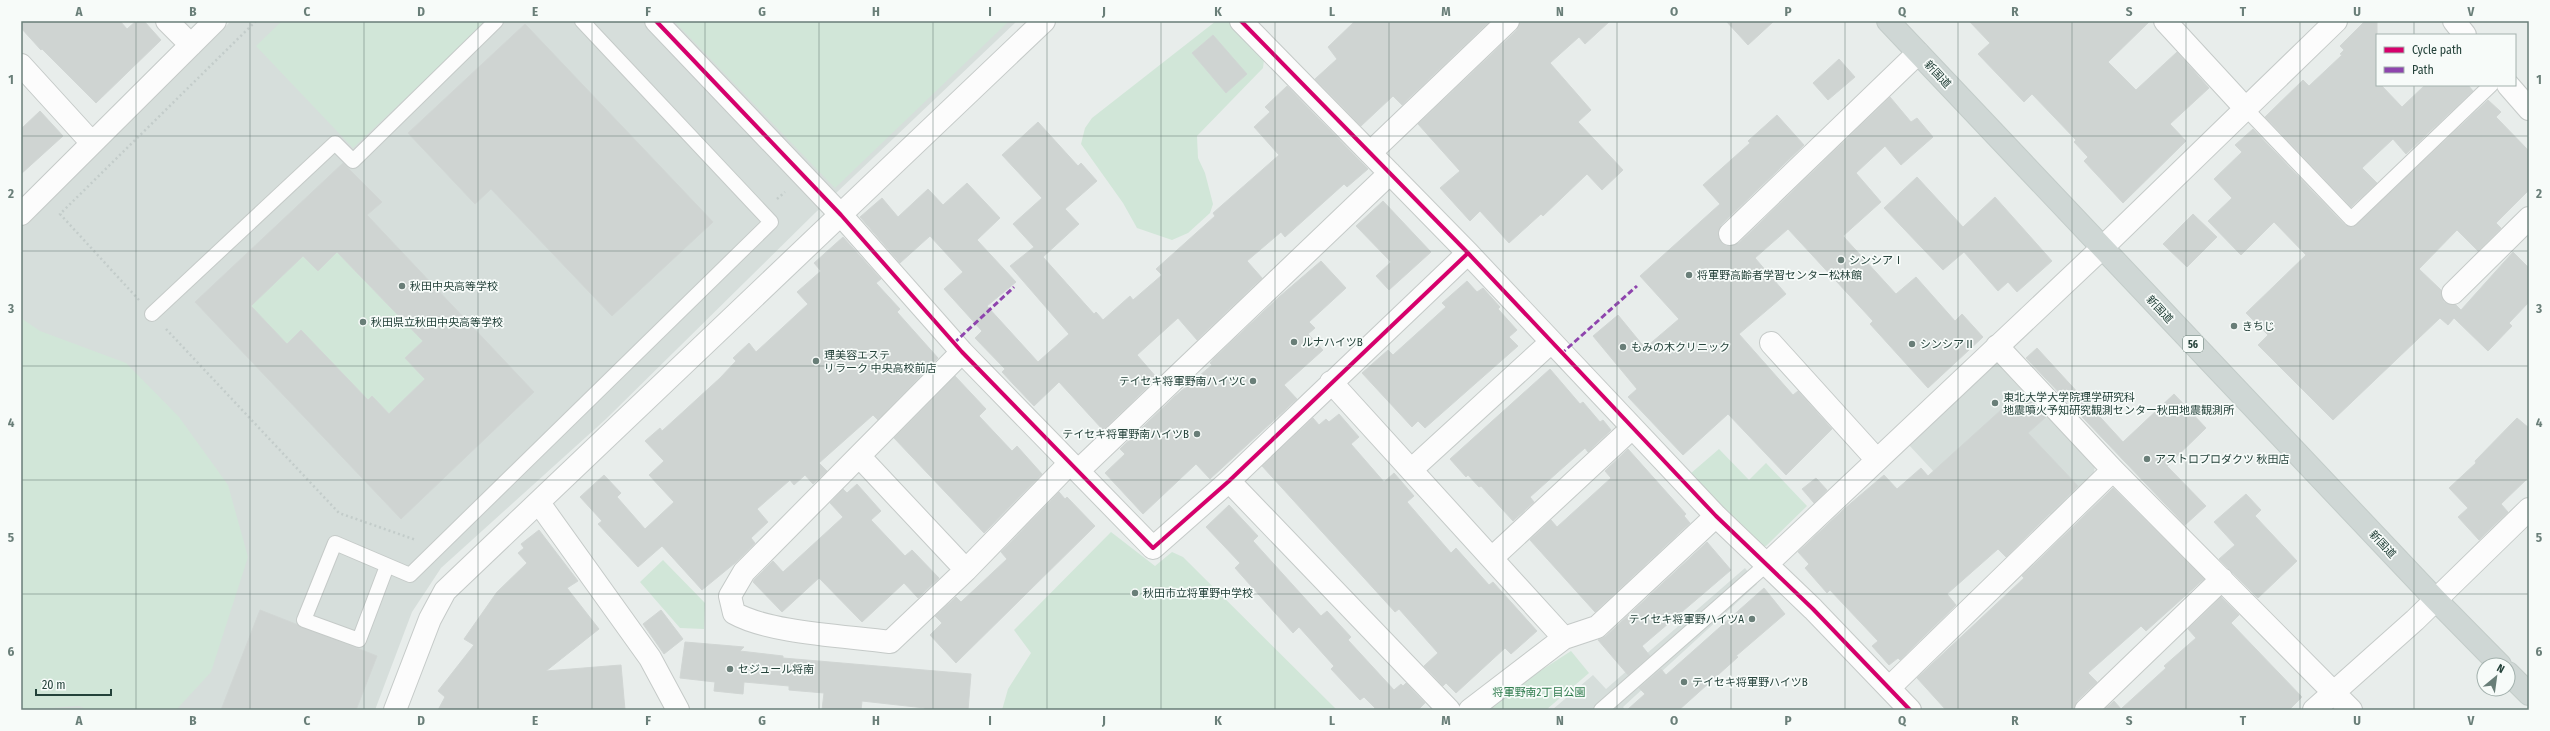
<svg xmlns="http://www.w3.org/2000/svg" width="2550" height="731" font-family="'Fira Sans Condensed','Noto Sans JP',sans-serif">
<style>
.built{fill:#d6dedb}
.green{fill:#d1e6d8}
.building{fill:#cfd4d2;stroke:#d1d6d4;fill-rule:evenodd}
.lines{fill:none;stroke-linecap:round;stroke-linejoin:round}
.service-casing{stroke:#c5cac8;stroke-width:16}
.minor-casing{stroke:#c5cac8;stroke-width:24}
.tertiary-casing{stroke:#c5cac8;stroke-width:24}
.primary-casing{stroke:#c3ccc9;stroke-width:24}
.path{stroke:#c3ccca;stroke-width:2.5;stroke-dasharray:2 3;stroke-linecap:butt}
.service{stroke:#fcfcfc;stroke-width:14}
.minor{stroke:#fcfcfc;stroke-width:22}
.tertiary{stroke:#fcfcfc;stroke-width:22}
.primary{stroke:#cfd7d5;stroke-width:22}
.quiet{stroke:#8e44ad;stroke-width:3;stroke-dasharray:6 3;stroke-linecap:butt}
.cycleway-casing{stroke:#f7fbf9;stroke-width:6}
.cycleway{stroke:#d6006c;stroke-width:4}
.grid{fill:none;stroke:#697e78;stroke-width:1;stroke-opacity:0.55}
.poi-dot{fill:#697e78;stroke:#f7fbf9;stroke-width:1.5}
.labels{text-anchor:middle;stroke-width:3.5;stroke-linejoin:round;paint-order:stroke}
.shield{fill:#f7fbf9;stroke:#637a73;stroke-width:1}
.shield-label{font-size:10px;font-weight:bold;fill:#24423a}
.street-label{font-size:11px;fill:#24423a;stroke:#f7fbf9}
.poi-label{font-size:11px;fill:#24423a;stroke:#f7fbf9;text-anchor:start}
.park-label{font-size:11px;fill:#2d7a4b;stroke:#f7fbf9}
.neatline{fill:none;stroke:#697e78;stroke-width:1.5}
.grid-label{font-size:13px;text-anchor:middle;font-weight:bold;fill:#697e78}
</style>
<rect width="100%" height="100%" fill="#e8edeb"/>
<path class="built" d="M231,21H1017L815,213L606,419L441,568L412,612L375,710H21V225Z
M1998,362L2095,466L2093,478L2052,516L2003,464L1962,502L1908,444Z
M1745,568L1757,584L1623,707L1625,710H1552L1593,675L1606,689Z"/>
<path class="green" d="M282,21H487L353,148L256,46Z
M674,21H1009L835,188Z
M1216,21H1230L1264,60L1263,68L1197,136L1198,158L1205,173L1213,204L1210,213L1188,233L1172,240L1137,228L1123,203L1081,144L1085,128L1092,118Z
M337,252L423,341L405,358L425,379L389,413L372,396L355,412L351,383L301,331L287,344L251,306L303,256L318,271Z
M21,318L40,331L126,363L179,417L228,485L248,557L211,672L176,710H88L79,706L21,710Z
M1719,449L1749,480L1766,463L1807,506L1766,546L1762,547L1690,474Z
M1111,532L1155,566L1172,552L1183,557L1337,710H1002L1008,689L1031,653L1014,630Z
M663,560L705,603L704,629L680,628L640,582Z
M1571,651L1589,673L1546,710H1489L1505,694Z"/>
<path class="building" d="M21,21H120L127,29L136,21H144L161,40L96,103L42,49L41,50L21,28Z
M1355,21H1490L1402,105L1393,96L1361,126L1315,79L1337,59L1328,47Z
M1520,21H1610L1585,44L1579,37L1550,63L1591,110L1578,122L1623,170L1602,190L1587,174L1543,216L1541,214L1509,243L1480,211L1470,221L1440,188L1460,171L1418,124L1517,30Z
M1726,21H1774L1748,45Z
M1969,21H2150L2108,62L2136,90L2177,52L2209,88L2170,124L2186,141L2123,203L2084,161L2088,157L2074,142L2076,140L2032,94L2024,102L1978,54L1990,43Z
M2365,21H2377V85H2381L2402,107L2425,85H2468L2473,91L2406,154L2393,139L2362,168L2377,183L2351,207L2265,117L2303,80L2309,86L2342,55L2340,54L2344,50L2340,46Z
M525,24L713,222L612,316L491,189L475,204L408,133Z
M1213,35L1247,74L1226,93L1192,53Z
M1839,59L1855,77L1828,100L1813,83Z
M1287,86L1368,169L1347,187L1344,184L1285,237L1281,232L1247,261L1262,278L1197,340L1178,318L1137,355L1157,378L1103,430L1059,382L1034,406L1014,385L1002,372L1005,369L975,338L982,331L944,289L963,272L930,236L900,263L860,217L882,198L898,217L928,189L943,205L967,183L1000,218L977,240L1016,282L987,306L1038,362L1069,334L1010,266L1034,247L1013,224L1042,198L1002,155L1038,122L1078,166L1081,163L1097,181L1065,209L1079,224L1043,257L1094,314L1096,312L1103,320L1130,296L1133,300L1162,275L1156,269L1215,216L1213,213L1279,155L1254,127L1270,112L1265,107Z
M1890,97L1911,122L1917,118L1933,137L1901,165L1885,146L1856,173L1881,202L1843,236L1896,294L1916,277L1955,321L1962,314L1983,337L1928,388L1870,324L1873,321L1788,229L1755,258L1786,294L1739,334L1793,395L1798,391L1832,429L1786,475L1728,414L1683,455L1628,397L1637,389L1593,336L1618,315L1645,348L1679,319L1640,276L1720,204L1703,185L1750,143L1748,141L1777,115L1804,145L1721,225L1718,237L1726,246L1739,243Z
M2488,100L2501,112L2496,117L2529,151V190L2496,223L2501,228L2478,251L2457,230L2419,269L2441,290L2444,302L2456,305L2461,310L2513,252L2529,268V302L2509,323L2512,326L2488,351L2454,318L2448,325L2440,318L2333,420L2258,345L2268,335L2246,313L2306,255L2274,222L2241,255L2208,221L2232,198L2214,179L2242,152L2235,145L2253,129L2345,225L2353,227Z
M40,111L63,136L21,174V129Z
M343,163L382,202L367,215L534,392L401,519L195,302ZM337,252L423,341L405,358L425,379L389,414L372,396L368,400L301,330L287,344L251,306L303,256L318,271Z
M1917,177L1963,227L1995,197L2052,261L2017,292L2008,282L1998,291L1964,252L1943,270L1884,208Z
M1383,201L1431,252L1389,290L1376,276L1391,262L1356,226Z
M2193,214L2217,237L2187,267L2163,244Z
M843,237L881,279L876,283L900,309L897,312L938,358L878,420L873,415L819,463L827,471L813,484L805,475L794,485L790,480L757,509L768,522L751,538L755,543L735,563L702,590L662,546L638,567L598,524L602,521L580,497L604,475L621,493L617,497L645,529L674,502L649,475L664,461L645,441L660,428L662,431L720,378L736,361L733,358L749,343L756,352L808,304L797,292L821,271L814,263Z
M1321,261L1346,288L1309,322L1315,328L1308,334L1323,350L1284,385L1297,399L1210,479L1196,464L1143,514L1105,473L1125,454L1120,449L1174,397L1212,365L1210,363L1214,358L1279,297Z
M1467,281L1477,292L1483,288L1500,307L1498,309L1517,330L1509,337L1518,346L1425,428L1418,421L1412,427L1362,373L1388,350L1393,355L1446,307L1442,303Z
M2037,348L2123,442L2174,394L2206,428L2167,466L2206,506L2185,525L2026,358Z
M1550,369L1580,404L1583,402L1600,422L1603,420L1611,430L1588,452L1585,448L1530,497L1534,502L1513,521L1481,486L1479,487L1468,475L1466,477L1450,459Z
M955,376L986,409L979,416L1012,451L1017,446L1042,474L984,533L894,438Z
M2022,391L2046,417L2028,433L2078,486L2006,557L1998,549L1947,594L1956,605L1900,660L1898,658L1889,665L1872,646L1878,641L1830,590L1827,593L1805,568L1809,564L1798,552L1844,509L1884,475L1897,489L1921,468L1928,476Z
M1339,414L1359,437L1351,444L1384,482L1394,473L1414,496L1407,502L1451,553L1456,548L1489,585L1493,582L1537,631L1511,654L1505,648L1456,693L1446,683L1443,686L1424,666L1438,653L1399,609L1395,612L1262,466L1313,418L1319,425L1326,419L1329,422Z
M2517,418L2529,428V477L2501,504L2508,512L2479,540L2458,517L2468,508L2449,488L2476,463L2475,461Z
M1628,449L1686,514L1684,516L1690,523L1595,612L1530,540L1551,520L1557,527L1611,478L1605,471Z
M1816,478L1827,490L1814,503L1802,489Z
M857,484L881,511L871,520L905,556L912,550L939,578L918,598L904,583L862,622L819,578L782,612L753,582L754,580L773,561L783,572L843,517L830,503L843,489L847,493Z
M2113,488L2204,579L2146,631L2141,626L2088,673L2097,682L2077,701L2074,710H1946L1917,678L2024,578L2022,576Z
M1059,492L1065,499L1067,497L1095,526L956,663L930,635L942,623L935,616L956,597L961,602L1007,559L1001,552Z
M2246,494L2261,510L2255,516L2297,561L2258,598L2219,559L2235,545L2214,522Z
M1229,505L1258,536L1253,541L1321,616L1327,611L1351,637L1348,640L1394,690L1401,684L1403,686L1406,683L1425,703L1418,710H1373L1375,708L1364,697L1360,700L1331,669L1334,666L1299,627L1293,633L1235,568L1240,563L1206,527Z
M539,530L578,581L567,588L599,629L546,671L621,665L625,710H438L445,697L438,691L474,645L464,639L497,592L527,563L518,553L524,548L521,544Z
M1707,542L1731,570L1642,646L1650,656L1628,675L1598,640L1606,636Z
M1764,588L1785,614L1736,656L1738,657L1679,710H1627L1645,694L1639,688L1661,669L1666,675Z
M2221,597L2239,615L2231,623L2302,697L2289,710H2104L2114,701L2121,709L2166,668L2164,666L2196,638L2188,629Z
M260,610L377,656L356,710H221Z
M661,610L683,639L664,654L643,624Z
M685,642L744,647L740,651L783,656V658L971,674L968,710H924L925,708L862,701L861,710H822L824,693L789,690V686L744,682L743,694L714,691L715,682L680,678Z"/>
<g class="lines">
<defs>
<path id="service" d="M2247,110L2351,219L2491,85
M152,314L335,143L353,161L496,21
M387,566L359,640L304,620L335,543L410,575L771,222L582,21
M1601,710L1767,564"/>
<path id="minor" d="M167,21L191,45
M656,21L841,215L962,352L1153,548L1229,481L1468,253
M1241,21L1468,253L1716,516L1813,609L1910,710
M2165,21L2247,110
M21,65L92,143
M1370,153L1508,21
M21,214L215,21
M1730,234L1918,53
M2453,293L2529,218
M1771,343L1877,460
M1997,346L2113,470L2351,710
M962,352L744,572L730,596L734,613C769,633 847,636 890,642L966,570L1070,463
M1331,382L1564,638
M859,456L966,570
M1411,470L1550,343
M1078,471L1390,173
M1229,481L1449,710
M539,503L650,658L678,710
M1492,558L1632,428
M1767,564L2102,248L2336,21
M1889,688L2113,470
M1470,710L1564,638L1597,627L1716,516
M2086,710L2222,579
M2314,710L2415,620L2529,509"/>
<path id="tertiary" d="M2454,21L2465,35
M2508,85L2529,109
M395,710L430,619L445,591L1044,21"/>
<path id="primary" d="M1888,21L2435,599L2500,665
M2508,673L2529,694"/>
</defs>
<use href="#service" class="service-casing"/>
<use href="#minor" class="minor-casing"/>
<use href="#tertiary" class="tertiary-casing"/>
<use href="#primary" class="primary-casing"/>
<path class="path" d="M777,199L785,192
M139,300L60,214L256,21
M166,329L339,513L416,540"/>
<use href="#service" class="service"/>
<use href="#minor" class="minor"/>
<use href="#tertiary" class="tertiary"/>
<use href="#primary" class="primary"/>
<path class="quiet" d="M954,343L1014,287
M1561,354L1637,286"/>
<defs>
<path id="cycleway" d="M656,21L841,215L962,352L1153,548L1229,481L1468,253
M1241,21L1468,253L1716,516L1813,609L1910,710"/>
</defs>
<use href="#cycleway" class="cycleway-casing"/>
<use href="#cycleway" class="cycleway"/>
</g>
<path class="grid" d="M136,21V710M250,21V710M364,21V710M478,21V710M592,21V710M705,21V710M819,21V710M933,21V710M1047,21V710M1161,21V710M1275,21V710M1389,21V710M1503,21V710M1617,21V710M1731,21V710M1845,21V710M1958,21V710M2072,21V710M2186,21V710M2300,21V710M2414,21V35M2414,85V710M21,136H2529M21,251H2529M21,366H2529M21,480H2529M21,594H2529"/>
<g class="poi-dot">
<circle cx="1841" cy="260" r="4"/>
<circle cx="1689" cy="275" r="4"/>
<circle cx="402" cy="286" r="4"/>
<circle cx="363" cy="322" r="4"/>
<circle cx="2234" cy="326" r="4"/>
<circle cx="1294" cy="342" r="4"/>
<circle cx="1912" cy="344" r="4"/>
<circle cx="1623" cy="347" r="4"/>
<circle cx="816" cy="361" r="4"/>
<circle cx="1253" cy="381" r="4"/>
<circle cx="1995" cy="403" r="4"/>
<circle cx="1197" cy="434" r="4"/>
<circle cx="2147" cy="459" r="4"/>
<circle cx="1135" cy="593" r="4"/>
<circle cx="1752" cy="619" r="4"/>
<circle cx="730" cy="669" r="4"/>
<circle cx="1684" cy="682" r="4"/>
</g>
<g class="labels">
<rect class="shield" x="2183" y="336" width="20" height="16" rx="3"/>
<g class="shield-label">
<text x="2193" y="348">56</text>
</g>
<g class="street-label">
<text transform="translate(1938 74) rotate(47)" y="4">新国道</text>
<text transform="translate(2160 309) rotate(47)" y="4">新国道</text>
<text transform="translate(2383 544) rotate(47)" y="4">新国道</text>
</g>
<g class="poi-label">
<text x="1849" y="264">シンシアⅠ</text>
<text x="1697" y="279">将軍野高齢者学習センター松林館</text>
<text x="410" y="290">秋田中央高等学校</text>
<text x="371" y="326">秋田県立秋田中央高等学校</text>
<text x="2242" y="330">きちじ</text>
<text x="1302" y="346">ルナハイツB</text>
<text x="1920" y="348">シンシアⅡ</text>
<text x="1631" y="351">もみの木クリニック</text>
<text x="824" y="359">理美容エステ<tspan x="824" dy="13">リラーク 中央高校前店</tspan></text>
<text x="1245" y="385" text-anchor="end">テイセキ将軍野南ハイツC</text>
<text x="2003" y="401">東北大学大学院理学研究科<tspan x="2003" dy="13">地震噴火予知研究観測センター秋田地震観測所</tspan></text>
<text x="1189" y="438" text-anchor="end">テイセキ将軍野南ハイツB</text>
<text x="2155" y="463">アストロプロダクツ 秋田店</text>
<text x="1143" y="597">秋田市立将軍野中学校</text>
<text x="1744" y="623" text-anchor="end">テイセキ将軍野ハイツA</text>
<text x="738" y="673">セジュール将南</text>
<text x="1692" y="686">テイセキ将軍野ハイツB</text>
</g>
<g class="park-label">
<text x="1539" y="696">将軍野南2丁目公園</text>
</g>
</g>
<rect width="2550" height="731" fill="none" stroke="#f7fbf9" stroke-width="44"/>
<rect x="2376" y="34" width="140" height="52" fill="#f7fbf9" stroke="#a3b1ad"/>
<rect x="2384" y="47" width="20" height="6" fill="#d6006c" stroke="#a3b1ad"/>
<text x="2412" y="54" font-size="12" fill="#24423a">Cycle path</text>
<rect x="2384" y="67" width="20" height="6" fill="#8e44ad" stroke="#a3b1ad"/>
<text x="2412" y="74" font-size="12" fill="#24423a">Path</text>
<g transform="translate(2496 677) rotate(29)"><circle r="19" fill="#f7fbf9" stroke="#a3b1ad"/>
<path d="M0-3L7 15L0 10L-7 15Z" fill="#697e78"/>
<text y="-6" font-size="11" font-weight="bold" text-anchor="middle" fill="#24423a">N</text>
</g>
<path d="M36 689v6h75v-6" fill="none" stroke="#24423a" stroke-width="2"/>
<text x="42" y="689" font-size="12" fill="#24423a" stroke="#f7fbf9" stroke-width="3" paint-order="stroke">20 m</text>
<rect x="22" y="22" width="2506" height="687" class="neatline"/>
<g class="grid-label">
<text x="79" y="16">A</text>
<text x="193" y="16">B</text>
<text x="307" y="16">C</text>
<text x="421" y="16">D</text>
<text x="535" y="16">E</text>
<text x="648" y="16">F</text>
<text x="762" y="16">G</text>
<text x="876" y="16">H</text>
<text x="990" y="16">I</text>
<text x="1104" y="16">J</text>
<text x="1218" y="16">K</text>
<text x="1332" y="16">L</text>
<text x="1446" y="16">M</text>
<text x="1560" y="16">N</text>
<text x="1674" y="16">O</text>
<text x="1788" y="16">P</text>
<text x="1902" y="16">Q</text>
<text x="2015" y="16">R</text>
<text x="2129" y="16">S</text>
<text x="2243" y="16">T</text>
<text x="2357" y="16">U</text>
<text x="2471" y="16">V</text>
<text x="11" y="84">1</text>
<text x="2539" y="84">1</text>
<text x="11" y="198">2</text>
<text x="2539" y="198">2</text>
<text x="11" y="313">3</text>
<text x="2539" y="313">3</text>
<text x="11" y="427">4</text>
<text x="2539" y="427">4</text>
<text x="11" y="542">5</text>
<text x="2539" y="542">5</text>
<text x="11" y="656">6</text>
<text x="2539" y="656">6</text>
<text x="79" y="725">A</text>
<text x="193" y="725">B</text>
<text x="307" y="725">C</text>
<text x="421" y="725">D</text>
<text x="535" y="725">E</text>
<text x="648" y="725">F</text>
<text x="762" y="725">G</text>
<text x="876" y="725">H</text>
<text x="990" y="725">I</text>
<text x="1104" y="725">J</text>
<text x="1218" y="725">K</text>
<text x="1332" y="725">L</text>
<text x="1446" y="725">M</text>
<text x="1560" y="725">N</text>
<text x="1674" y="725">O</text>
<text x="1788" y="725">P</text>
<text x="1902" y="725">Q</text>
<text x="2015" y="725">R</text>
<text x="2129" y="725">S</text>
<text x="2243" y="725">T</text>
<text x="2357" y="725">U</text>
<text x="2471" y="725">V</text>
</g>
</svg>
